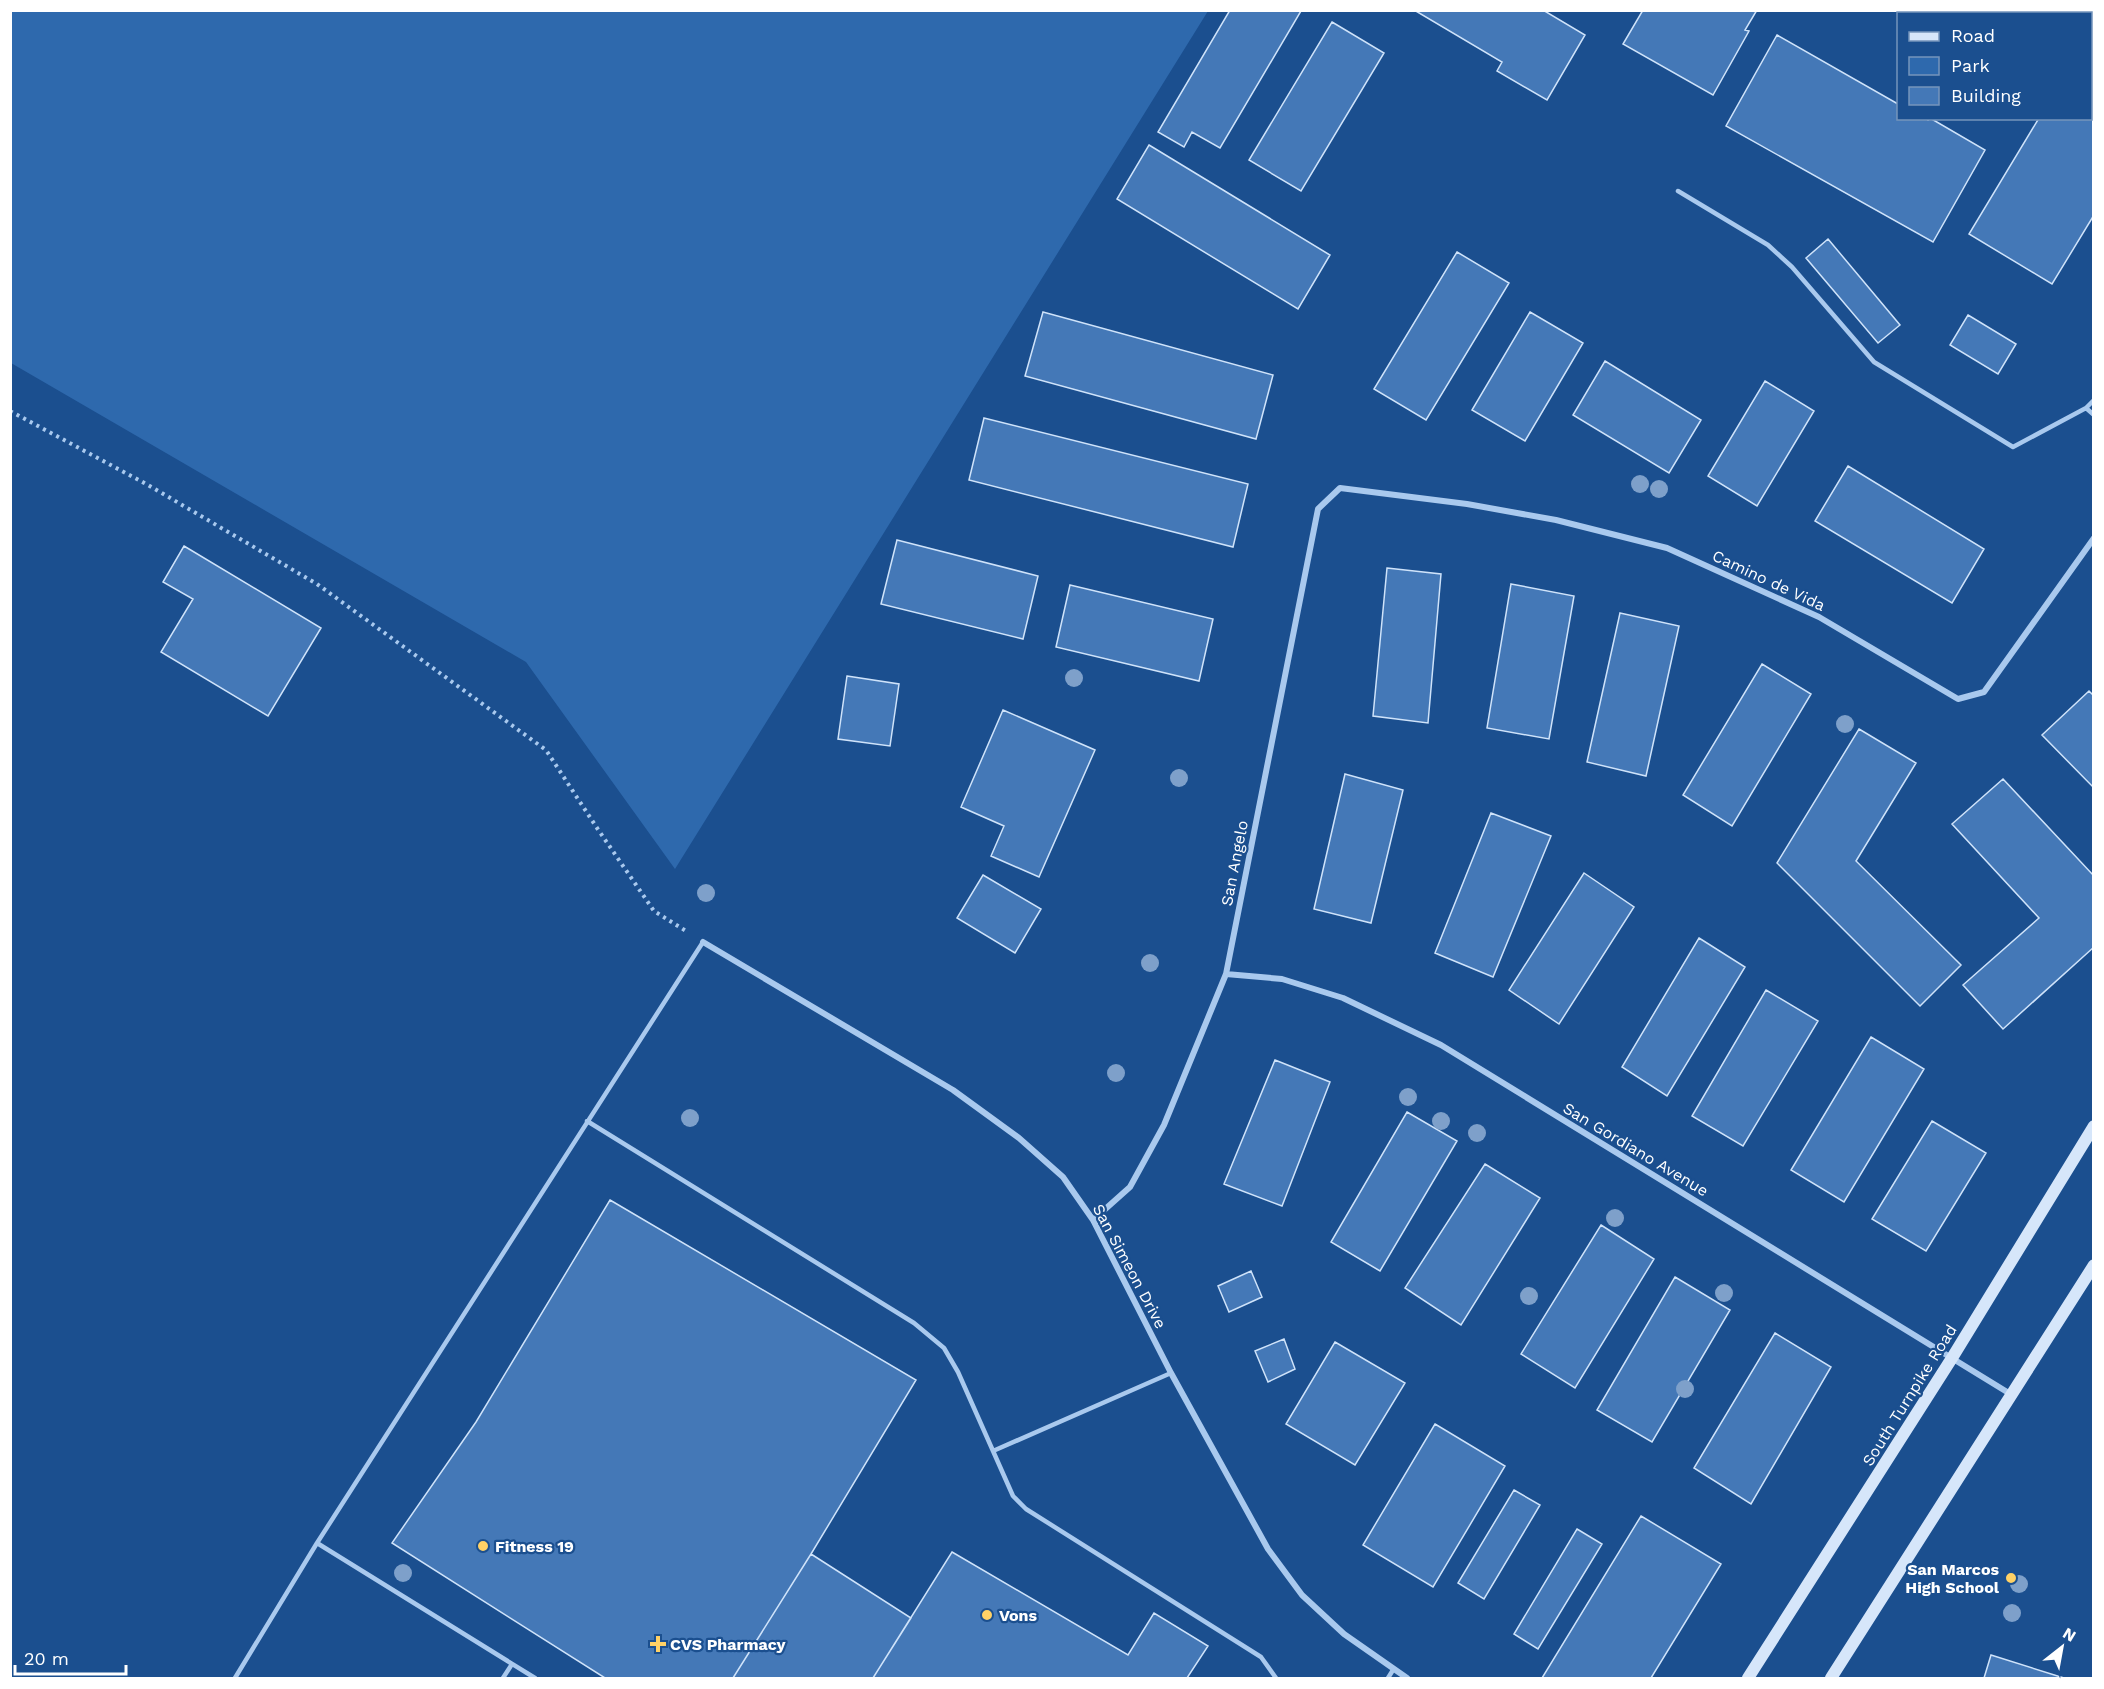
<svg xmlns="http://www.w3.org/2000/svg" width="2104" height="1689" font-family="'Work Sans',sans-serif">
	<style>
		.green { fill: #2e69ad }
		.building { fill: #4478b7; stroke: #cfe3fa; stroke-width: 1.5 }
		.lines { fill: none; stroke-linecap: round; stroke-linejoin: round }
		.path { stroke: #a9c9ee; stroke-width: 4; stroke-dasharray: 3 4.5; stroke-linecap: butt }
		.service { stroke: #a9c9ee; stroke-width: 4.5 }
		.minor { stroke: #a9c9ee; stroke-width: 6 }
		.secondary { stroke: #d6e6fa; stroke-width: 12 }
		.tree { fill: #7ea0ca }
		.poi-dot { fill: #ffd166; stroke: #1b4f8f; stroke-width: 2 }
		.labels { text-anchor: middle; stroke-width: 4.5; stroke-linejoin: round; paint-order: stroke }
		.street-label { font-size: 16px; fill: #fff; stroke: #1b4f8f }
		.poi-label { font-size: 16px; font-weight: bold; fill: #fff; stroke: #1b4f8f; text-anchor: start }
	</style>
	<rect width="100%" height="100%" fill="#1b4f8f"/>
	<path class="green" d="M11,10H1208V11L675,869L526,662L11,363Z"/>
	<path class="building" d="M1230,10L1301,11L1220,148L1192,132L1184,147L1158,132Z
		M1414,10H1543L1585,35L1547,100L1497,71L1502,62Z
		M1643,10H1757L1745,30L1749,31L1713,95L1623,44Z
		M2094,13V215L2052,284L1969,234L2039,118H2090V18Z
		M1332,22L1384,53L1301,191L1249,160Z
		M1777,35L1898,104V118H1925L1928,120L1930,118L1985,150L1933,242L1726,126Z
		M1149,145L1330,255L1298,309L1117,199Z
		M1828,239L1900,325L1878,343L1806,258Z
		M1457,252L1509,283L1426,420L1374,389Z
		M1043,312L1273,375L1256,439L1025,376Z
		M1530,312L1583,343L1525,441L1472,410Z
		M1968,315L2016,344L1998,374L1950,345Z
		M1605,361L1701,420L1669,473L1573,415Z
		M1765,381L1814,411L1757,506L1708,476Z
		M984,418L1248,484L1233,547L969,480Z
		M1848,466L1984,549L1952,603L1815,521Z
		M897,540L1038,576L1023,639L881,604Z
		M184,546L321,628L268,716L161,652L193,599L163,582Z
		M1387,568L1441,574L1428,723L1373,716Z
		M1511,584L1574,596L1549,739L1487,728Z
		M1070,585L1213,619L1199,681L1056,647Z
		M1620,613L1679,626L1646,776L1587,762Z
		M1762,664L1811,694L1732,826L1683,795Z
		M847,676L899,684L890,746L838,739Z
		M2089,691L2094,696V788L2042,735Z
		M1003,710L1095,750L1039,877L991,856L1004,826L961,807Z
		M1859,729L1916,763L1856,861L1961,965L1920,1006L1777,863Z
		M1345,774L1403,790L1371,923L1314,909Z
		M2003,779L2094,876V947L2003,1029L1963,985L2039,918L1952,824Z
		M1491,813L1551,836L1493,977L1435,953Z
		M1584,873L1634,907L1559,1024L1509,990Z
		M983,875L1041,909L1015,953L957,918Z
		M1699,938L1745,967L1667,1096L1622,1067Z
		M1766,990L1818,1021L1743,1146L1692,1116Z
		M1871,1037L1924,1069L1844,1202L1791,1170Z
		M1275,1060L1330,1082L1282,1206L1224,1184Z
		M1407,1112L1457,1141L1380,1271L1331,1242Z
		M1932,1121L1986,1153L1926,1251L1872,1219Z
		M1485,1164L1540,1198L1461,1325L1405,1288Z
		M610,1200L916,1380L811,1554L733,1678H605L392,1543L476,1422Z
		M1601,1225L1654,1259L1575,1388L1521,1354Z
		M1251,1271L1262,1297L1229,1312L1218,1286Z
		M1675,1277L1730,1310L1652,1442L1597,1410Z
		M1775,1333L1831,1367L1751,1504L1694,1468Z
		M1284,1339L1295,1369L1268,1382L1255,1351Z
		M1335,1342L1405,1383L1355,1465L1286,1424Z
		M1435,1424L1505,1466L1433,1587L1363,1545Z
		M1514,1490L1540,1505L1484,1599L1458,1583Z
		M1641,1516L1721,1564L1651,1678H1542Z
		M1577,1529L1602,1544L1538,1649L1514,1634Z
		M952,1552L1128,1655L1154,1613L1208,1646L1187,1678H873Z
		M811,1554L911,1618L873,1678H733Z
		M1991,1655L2064,1678H1984Z"/>
	<g class="lines">
		<path class="path" d="M10,411L148,485L317,584L546,750L597,828L654,911L686,931"/>
		<path class="service" d="M1678,191L1768,245L1792,267L1874,362L2013,447L2086,408L2094,415
			M2086,408L2094,400
			M587,1121L914,1323L944,1348L958,1372L1013,1496L1026,1509L1261,1657L1276,1678
			M993,1451L1171,1373
			M317,1543L535,1678
			M235,1678L317,1543L703,942
			M503,1678L512,1664
			M1388,1678L1393,1670"/>
		<path class="minor" d="M703,942L953,1090L1019,1138L1063,1177L1093,1220L1171,1373L1268,1549L1302,1595L1344,1634L1407,1678
			M1226,974L1282,979L1343,998L1441,1045L2012,1395
			M1093,1220L1130,1187L1164,1125L1226,974L1318,509L1340,488L1467,504L1556,520L1667,548L1819,617L1958,699L1984,692L2094,538"/>
		<path class="secondary" d="M1748,1678L1952,1358L2094,1126
			M1831,1678L2094,1265"/>
	</g>
	<g class="tree">
		<circle cx="1640" cy="484" r="9"/>
		<circle cx="1659" cy="489" r="9"/>
		<circle cx="1074" cy="678" r="9"/>
		<circle cx="1845" cy="724" r="9"/>
		<circle cx="1179" cy="778" r="9"/>
		<circle cx="706" cy="893" r="9"/>
		<circle cx="1150" cy="963" r="9"/>
		<circle cx="1116" cy="1073" r="9"/>
		<circle cx="1408" cy="1097" r="9"/>
		<circle cx="690" cy="1118" r="9"/>
		<circle cx="1441" cy="1121" r="9"/>
		<circle cx="1477" cy="1133" r="9"/>
		<circle cx="1615" cy="1218" r="9"/>
		<circle cx="1724" cy="1293" r="9"/>
		<circle cx="1529" cy="1296" r="9"/>
		<circle cx="1685" cy="1389" r="9"/>
		<circle cx="403" cy="1573" r="9"/>
		<circle cx="2019" cy="1584" r="9"/>
		<circle cx="2012" cy="1613" r="9"/>
	</g>
	<g class="poi-dot">
		<circle cx="483" cy="1546" r="6"/>
		<circle cx="2011" cy="1578" r="6"/>
		<circle cx="987" cy="1615" r="6"/>
		<path d="M655 1635h6v6h6v6h-6v6h-6v-6h-6v-6h6z"/>
	</g>
	<g class="labels">
		<g class="street-label">
			<text transform="translate(1769 580) rotate(25)" y="6">Camino de Vida</text>
			<text transform="translate(1234 863) rotate(-79)" y="6">San Angelo</text>
			<text transform="translate(1636 1149) rotate(31)" y="6">San Gordiano Avenue</text>
			<text transform="translate(1130 1266) rotate(62)" y="6">San Simeon Drive</text>
			<text transform="translate(1909 1395) rotate(-58)" y="6">South Turnpike Road</text>
		</g>
		<g class="poi-label">
			<text x="495" y="1552">Fitness 19</text>
			<text x="1999" y="1575" text-anchor="end">San Marcos<tspan x="1999" dy="18">High School</tspan></text>
			<text x="999" y="1621">Vons</text>
			<text x="670" y="1650">CVS Pharmacy</text>
		</g>
	</g>
	<rect width="2104" height="1689" fill="none" stroke="#ffffff" stroke-width="24"/>
	<rect x="1897" y="12" width="195" height="108" fill="#1b4f8f" stroke="#7695bc" stroke-width="1.5"/>
	<rect x="1909" y="32" width="30" height="9" fill="#d6e6fa" stroke="#7695bc" stroke-width="1.5"/>
	<text x="1951" y="42" font-size="18" fill="#ffffff">Road</text>
	<rect x="1909" y="57" width="30" height="18" fill="#2e69ad" stroke="#7695bc" stroke-width="1.5"/>
	<text x="1951" y="72" font-size="18" fill="#ffffff">Park</text>
	<rect x="1909" y="87" width="30" height="18" fill="#4478b7" stroke="#7695bc" stroke-width="1.5"/>
	<text x="1951" y="102" font-size="18" fill="#ffffff">Building</text>
	<g transform="translate(2062 1647) rotate(31)" stroke="#1b4f8f" stroke-width="4.5" paint-order="stroke">
	<path d="M0-4.5L10 22L0 15L-10 22Z" fill="#ffffff"/>
	<text y="-9" font-size="16" font-weight="bold" text-anchor="middle" fill="#ffffff">N</text>
	</g>
	<path d="M15 1665v9h111v-9" fill="none" stroke="#ffffff" stroke-width="3"/>
	<text x="24" y="1665" font-size="18" fill="#ffffff" stroke="#1b4f8f" stroke-width="4.5" paint-order="stroke">20 m</text>
</svg>
